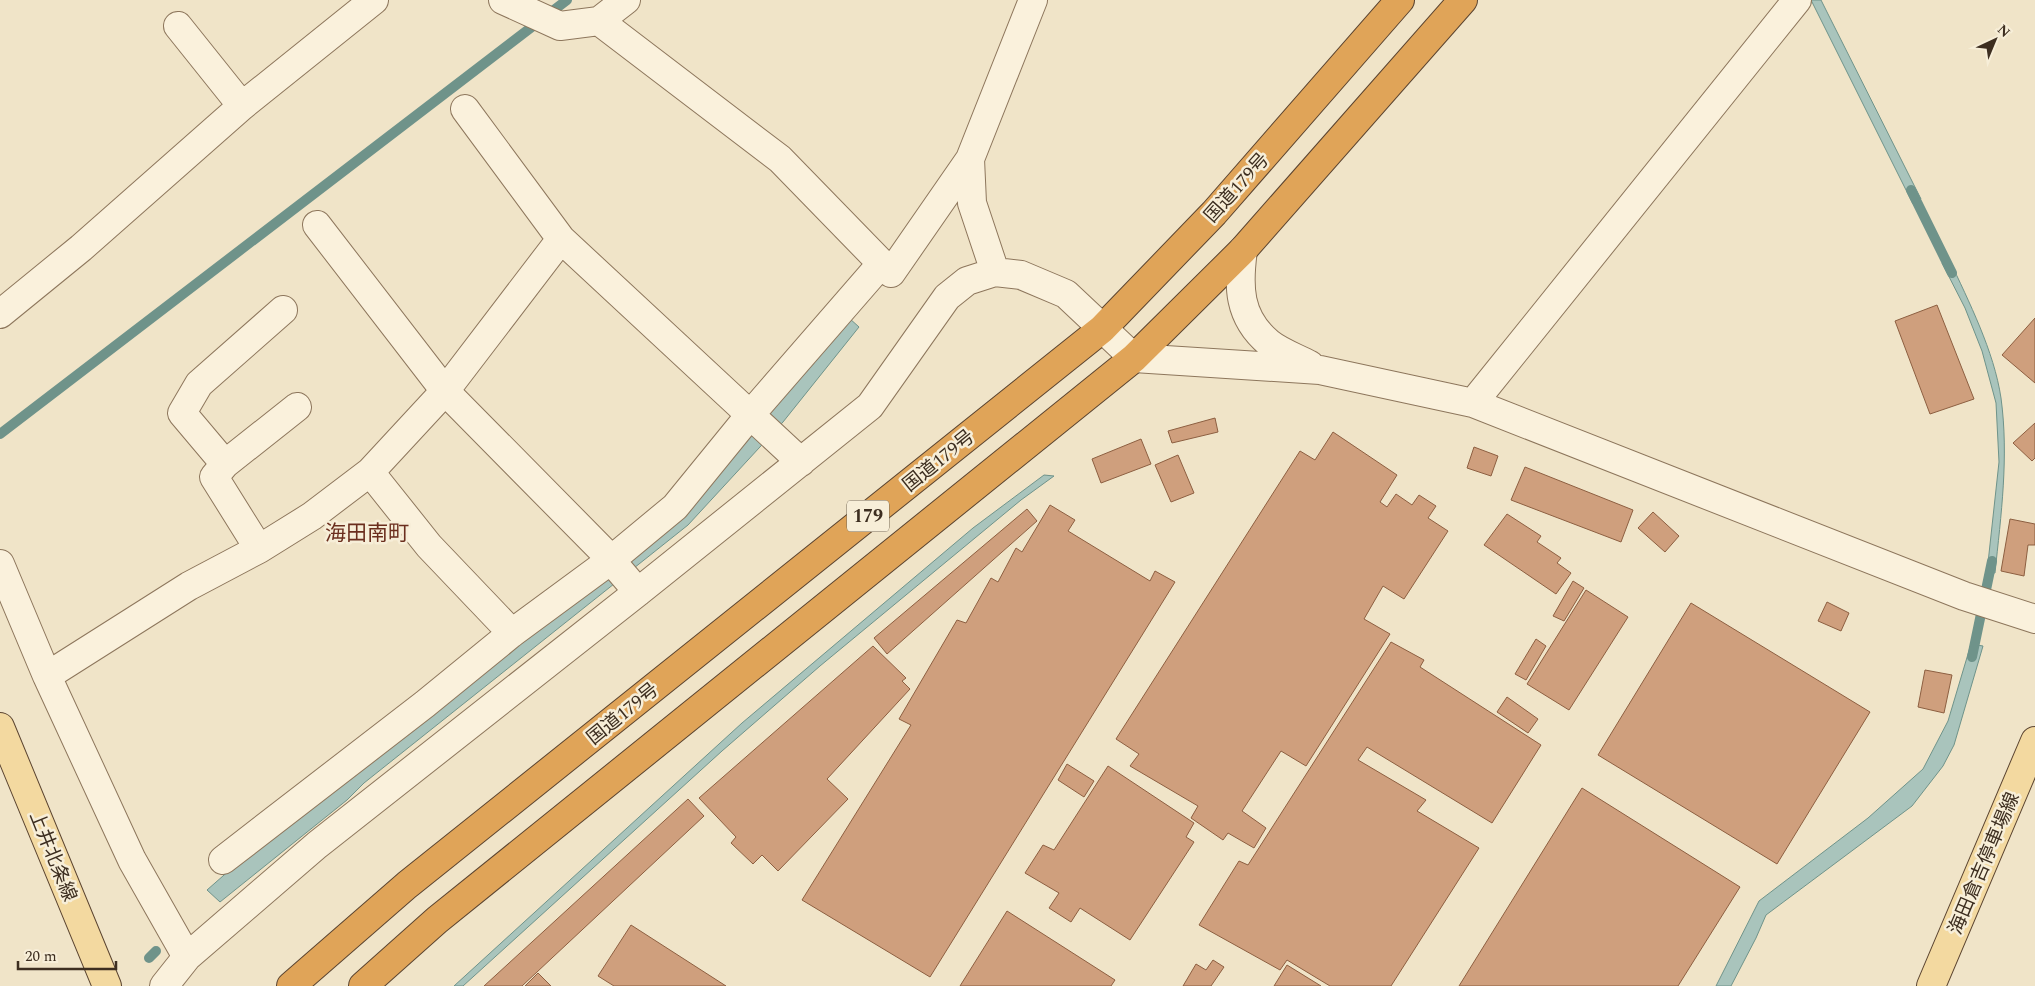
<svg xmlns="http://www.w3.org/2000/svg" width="2035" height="986" font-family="Spectral,'Noto Sans JP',serif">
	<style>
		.water { fill: #a9c4bc; stroke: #6f938a }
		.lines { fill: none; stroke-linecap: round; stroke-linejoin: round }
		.stream { stroke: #6f938a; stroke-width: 10 }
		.building { fill: #cf9f7d; stroke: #8d5f41 }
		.minor-casing { stroke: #8d765c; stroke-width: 30 }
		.major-casing { stroke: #5b4430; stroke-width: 30 }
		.highway-casing { stroke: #5b4430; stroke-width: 30 }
		.minor { stroke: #faf1dc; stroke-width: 28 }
		.major { stroke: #f3d9a0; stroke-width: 28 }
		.highway { stroke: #e0a458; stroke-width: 28 }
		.labels { text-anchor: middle; stroke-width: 5; stroke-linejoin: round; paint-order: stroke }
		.shield { fill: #f7eed8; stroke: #756857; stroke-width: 1 }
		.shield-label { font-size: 18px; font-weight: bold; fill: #3d2e20 }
		.street-label { font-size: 19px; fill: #3d2e20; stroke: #f7eed8 }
		.quarter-label { font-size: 21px; fill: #6b2e1e; stroke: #f7eed8 }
	</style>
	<rect width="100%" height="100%" fill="#f0e4c8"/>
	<path class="water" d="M1811,0H1821L1828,14L1921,199L1913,204Z
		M1949,259C1969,302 1994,351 2001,398C2009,457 2001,515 1995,573L1987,572L1999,462L1996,403L1982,351L1965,308L1942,263Z
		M849,318L859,327L783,422L688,525L364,783L347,800L220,902L207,890L248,854L607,574Z
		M1044,475L1054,476L1021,500L820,666L722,751L463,986H454L742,723L973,528Z
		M1971,644L1983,646L1954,745L1943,766L1912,806L1766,915L1756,938L1731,986H1716L1759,901L1868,818L1923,769L1948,721Z"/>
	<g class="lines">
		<path class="stream" d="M1911,190L1952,273
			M0,434L567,0
			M1972,657L1992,561
			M149,958L156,951"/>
	</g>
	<path class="building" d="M1937,305L1974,399L1930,414L1895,321Z
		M2035,318V383L2002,355Z
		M1215,418L1218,432L1172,443L1168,431Z
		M2035,423V458L2032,461L2013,443Z
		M1333,432L1397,475L1380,502L1387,507L1396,494L1412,505L1419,495L1436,506L1428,518L1448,531L1404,599L1383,586L1364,619L1390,634L1306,766L1281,751L1242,811L1266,828L1254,848L1228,833L1223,840L1191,818L1198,806L1130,766L1139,754L1116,739L1300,451L1315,460Z
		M1141,439L1151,464L1101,483L1092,459Z
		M1474,447L1498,456L1491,476L1467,468Z
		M1178,455L1194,493L1171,502L1155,465Z
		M1525,467L1633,510L1621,542L1511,500Z
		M1050,505L1075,520L1068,531L1150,581L1155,571L1175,582L930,977L802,900L911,725L899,719L957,620L966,623L991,578L998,582L1016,548L1022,552Z
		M1027,509L1037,521L887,654L874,638Z
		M1653,512L1679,536L1665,552L1638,528Z
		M1507,514L1541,536L1537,542L1561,558L1557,563L1571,573L1556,594L1484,545Z
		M2010,519L2035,524V545H2028L2024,576L2001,571Z
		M1573,581L1584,588L1564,621L1553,616Z
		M1586,590L1628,617L1569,710L1527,684Z
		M1827,602L1849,613L1841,631L1818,621Z
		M1691,603L1870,712L1777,864L1598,755Z
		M1536,639L1546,646L1526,680L1515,674Z
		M1391,642L1424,660L1420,667L1541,745L1492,823L1367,747L1358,760L1426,800L1417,811L1479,848L1391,986H1330L1287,960L1280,970L1199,925L1239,861L1248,865Z
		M873,646L906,678L902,681L910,689L827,779L848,799L778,871L762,855L753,864L731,843L736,837L699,798Z
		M1925,670L1952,675L1944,713L1918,707Z
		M1507,697L1538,719L1528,733L1497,712Z
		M1067,764L1094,781L1084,797L1058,780Z
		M1108,766L1194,823L1186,837L1194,842L1130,940L1080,908L1071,922L1049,908L1059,893L1025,873L1043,845L1054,850Z
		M1582,788L1740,887L1678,986H1459Z
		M688,799L704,816L522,986H484Z
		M1007,911L1115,980L1111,986H960Z
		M631,925L726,986H614L598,976Z
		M1213,960L1224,967L1211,986H1183L1196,964L1206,970Z
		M1287,965L1321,986H1274Z
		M538,973L551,986H525Z"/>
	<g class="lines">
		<defs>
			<path id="minor" d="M503,0L560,26L599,21L626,0
				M599,21L780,159L891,273L970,159
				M178,26L242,106
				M465,109L561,239L801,462
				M317,225L445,391L603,551L638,592
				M1243,250C1238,286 1238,317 1269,343C1280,352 1297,358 1310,365
				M995,272L972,203L970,159L1033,0
				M0,314L81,248L242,106L374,0
				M1473,403L1797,0
				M225,464L297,407
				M370,472L429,546L512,633
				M259,549L214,477L225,464L182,413L199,384L283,310
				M0,564L47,676L132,860L187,957
				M47,676L189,586L259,549L312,516L370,472L445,391L561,239
				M223,860L425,704L512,633L611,560L675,507L750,415L882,263
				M164,986L187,957L317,845L638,592L870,406L947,297L967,281L995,272L1021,275L1066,294L1134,358L1320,370L1473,403L1964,596L2035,619"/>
			<path id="major" d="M0,727L107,986
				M1931,986L2035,741"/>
			<path id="highway" d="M291,986L407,885L1102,329L1214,213L1400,0
				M363,986L437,920L1134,358L1243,250L1463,0"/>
		</defs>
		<use href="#minor" class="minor-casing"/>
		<use href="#major" class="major-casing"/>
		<use href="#highway" class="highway-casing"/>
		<use href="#minor" class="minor"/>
		<use href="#major" class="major"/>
		<use href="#highway" class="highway"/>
	</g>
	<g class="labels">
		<rect class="shield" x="847" y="500.5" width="42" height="31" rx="4"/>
		<g class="shield-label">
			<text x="868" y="522">179</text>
		</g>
		<g class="street-label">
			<text transform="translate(1236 187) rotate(-48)" y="7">国道179号</text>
			<text transform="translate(938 460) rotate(-39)" y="7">国道179号</text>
			<text transform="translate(622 713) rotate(-39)" y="7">国道179号</text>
			<text transform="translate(54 856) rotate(68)" y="7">上井北条線</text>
			<text transform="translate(1983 863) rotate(-67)" y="7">海田倉吉停車場線</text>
		</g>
		<g class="quarter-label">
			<text x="367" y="540">海田南町</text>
		</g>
	</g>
	<g transform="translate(1995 40) rotate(44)" stroke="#f7eed8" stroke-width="4" paint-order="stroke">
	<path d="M0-4L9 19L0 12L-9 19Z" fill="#3d2e20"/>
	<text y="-8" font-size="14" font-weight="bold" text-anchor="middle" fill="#3d2e20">N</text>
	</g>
	<path d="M18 961v8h98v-8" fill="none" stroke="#3d2e20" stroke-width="2.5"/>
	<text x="25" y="961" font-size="15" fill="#3d2e20" stroke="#f7eed8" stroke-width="4" paint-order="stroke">20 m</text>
</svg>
